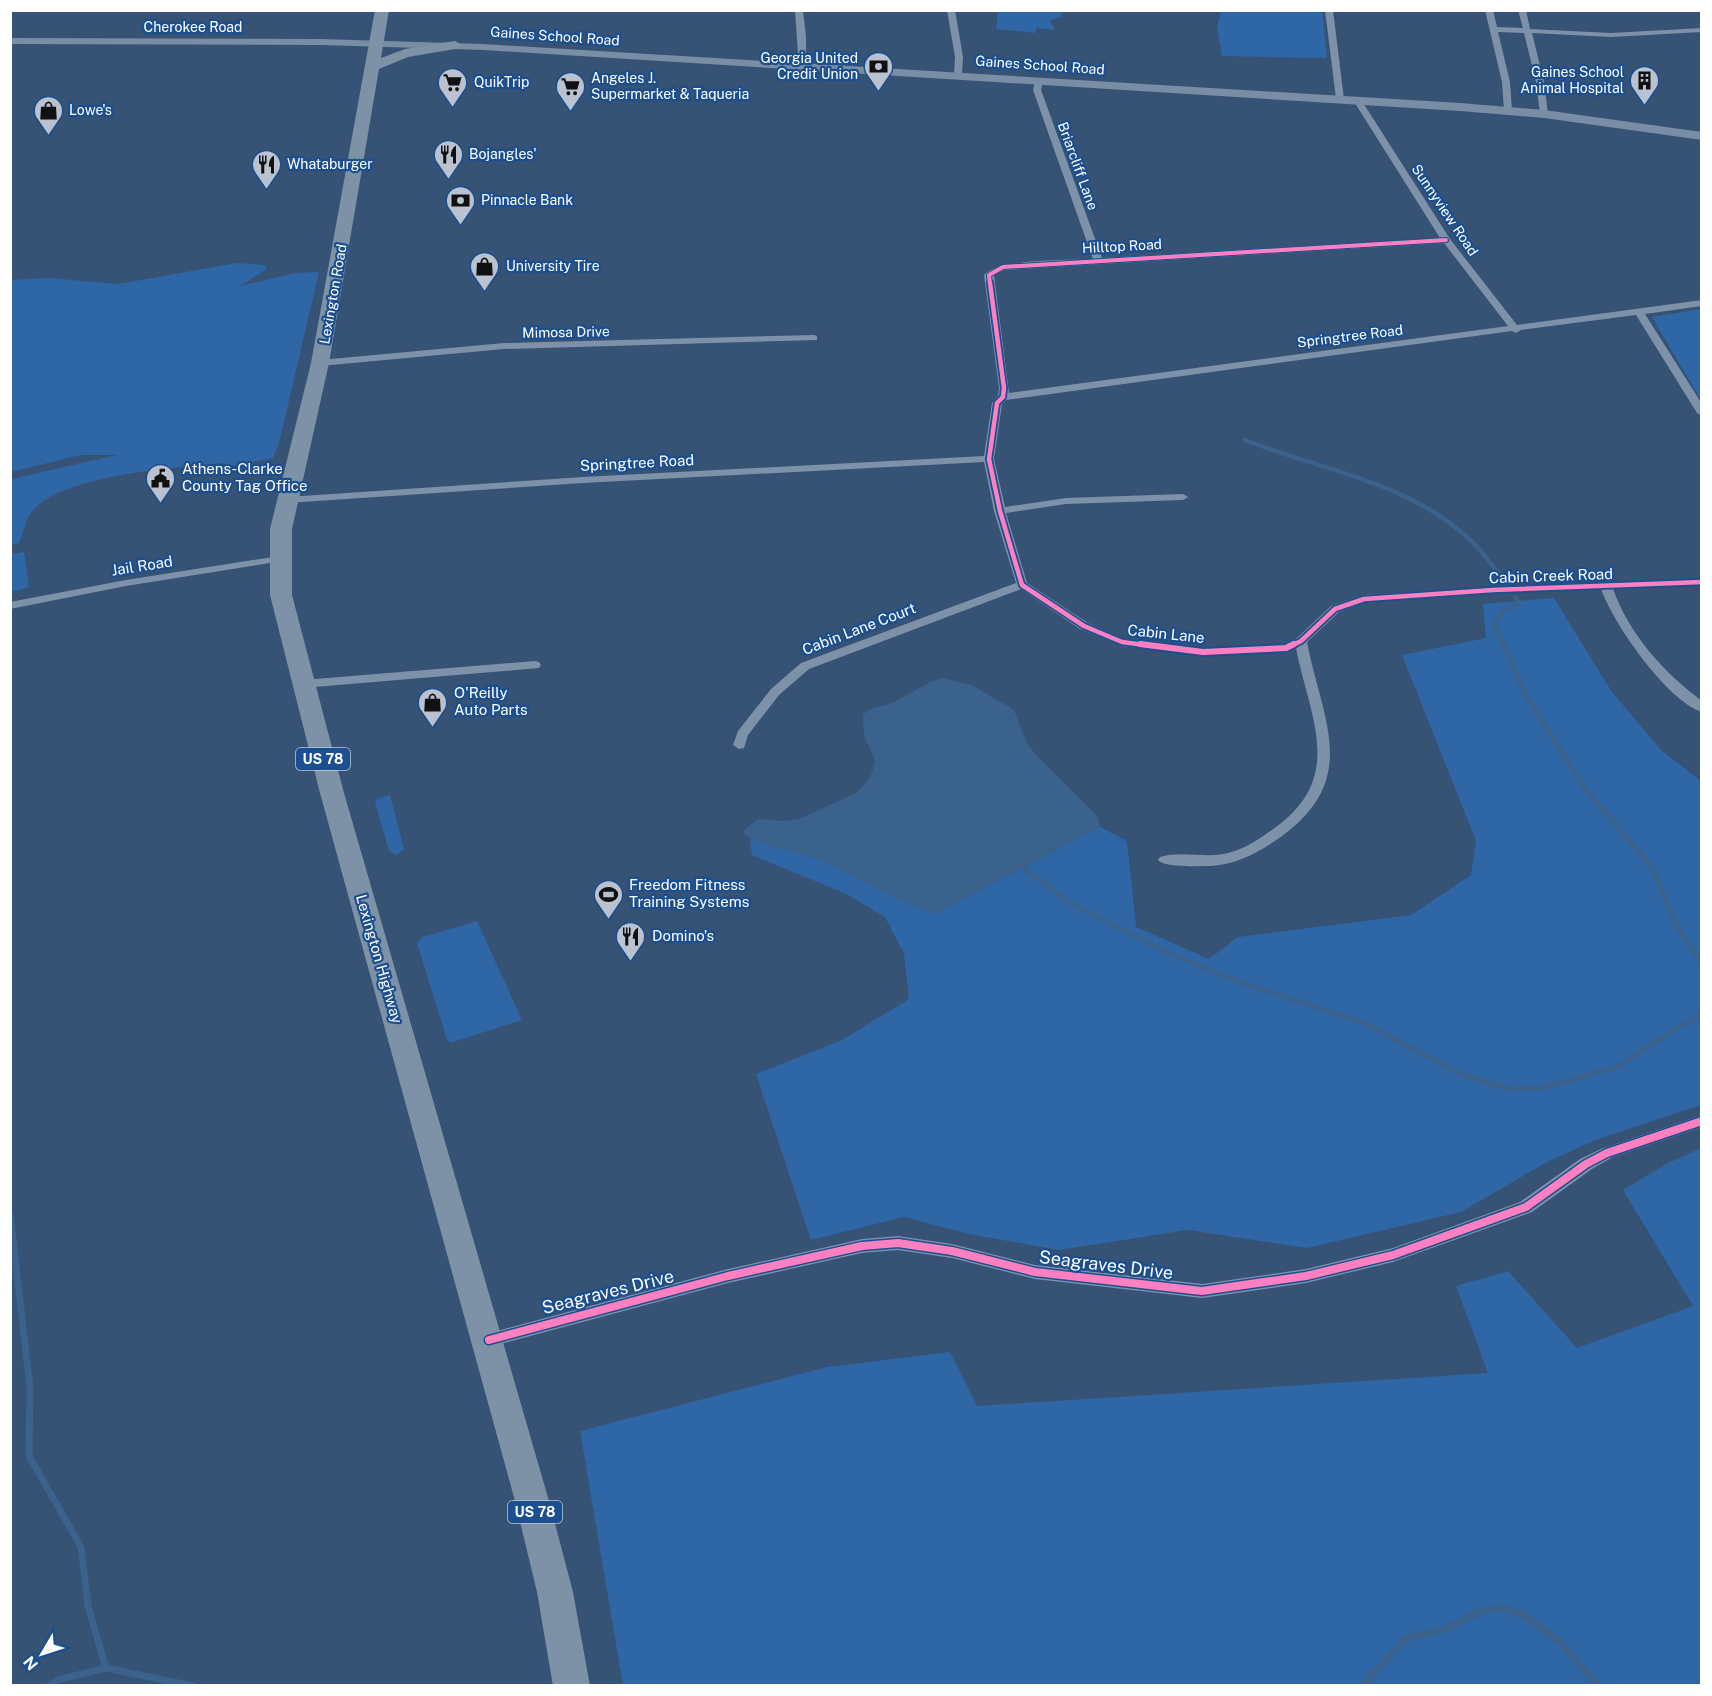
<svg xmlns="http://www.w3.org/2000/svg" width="1712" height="1696" font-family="'Public Sans',sans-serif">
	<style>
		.green { fill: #2f66a5 }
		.water { fill: #3b618d }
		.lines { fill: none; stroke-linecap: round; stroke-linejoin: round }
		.stream-far2 { stroke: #3b618d; stroke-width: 4.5 }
		.stream-far1 { stroke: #3b618d; stroke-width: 5 }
		.stream { stroke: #3b618d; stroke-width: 7 }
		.street { fill: #7d92a8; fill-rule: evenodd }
		.secondary { fill: #798da4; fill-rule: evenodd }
		.highway { fill: #7e92a7; fill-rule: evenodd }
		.cycleway-far3-casing { stroke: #1b4f8f; stroke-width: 6 }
		.cycleway-far2-casing { stroke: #1b4f8f; stroke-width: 8 }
		.cycleway-far1-casing { stroke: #1b4f8f; stroke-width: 10 }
		.cycleway-casing { stroke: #1b4f8f; stroke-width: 11 }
		.cycleway-far3 { stroke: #ff80c0; stroke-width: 4 }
		.cycleway-far2 { stroke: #ff80c0; stroke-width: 4.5 }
		.cycleway-far1 { stroke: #ff80c0; stroke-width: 6 }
		.cycleway { stroke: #ff80c0; stroke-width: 8 }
		.labels { text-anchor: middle; stroke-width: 4.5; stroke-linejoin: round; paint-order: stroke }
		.far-street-label { font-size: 14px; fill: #fff; stroke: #1b4f8f }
		.far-poi-label { font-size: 14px; fill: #fff; stroke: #1b4f8f; text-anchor: start }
		.shield { fill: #1b4f8f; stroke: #bbcadd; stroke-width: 1.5 }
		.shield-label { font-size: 14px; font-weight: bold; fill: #fff }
		.street-label { font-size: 15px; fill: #fff; stroke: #1b4f8f }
		.poi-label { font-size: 15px; fill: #fff; stroke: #1b4f8f; text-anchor: start }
		.near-street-label { font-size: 18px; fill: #fff; stroke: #1b4f8f }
	</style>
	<rect width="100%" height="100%" fill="#365274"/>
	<path class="green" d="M998,11V10L1063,11L1061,17L1050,20L1055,30L1037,28L1035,33L996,29Z
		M1221,11H1322L1327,58L1222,56L1217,27Z
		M237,263L264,265L267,269L240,286L295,273L319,272L279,443L273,458L230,466L224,463C177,468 60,474 31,513C25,521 23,534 19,543L11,545V479L117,455H81L11,472V280L50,278L118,284Z
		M1701,309H1702L1701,400L1652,317Z
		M24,552L29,587L11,592V554Z
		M1554,598L1612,692L1661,750L1701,781V1105L1598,1139L1547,1162L1461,1212L1307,1248L1188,1230L1059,1250L969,1234L904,1217L811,1240L756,1074L842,1040L909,999L904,954L885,917L846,894L752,855L750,839L819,859L935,914L1100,827L1127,841L1136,927L1209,959L1238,937L1411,915L1471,875L1476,841L1402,655L1486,638L1483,604Z
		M390,795L404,849L397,855L389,851L375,802L378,798Z
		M477,921L522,1020L450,1043L447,1040L417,943L423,937Z
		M1701,1148V1685H623L580,1431L827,1367L950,1352L977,1406L1488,1373L1456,1286L1508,1271L1577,1348L1693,1306L1623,1190L1666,1164Z"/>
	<path class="water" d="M942,678L972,685L1014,710L1026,741L1035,754L1098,817L1100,827L935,914C895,902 859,877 821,860C795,850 765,851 742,832L758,819L784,821L799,819L856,793L866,783L872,773L875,760L864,736L863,715C873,705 882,708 894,702C911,694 924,683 942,678Z"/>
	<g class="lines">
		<path class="stream-far2" d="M1245,440C1315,468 1401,481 1460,531C1478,545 1492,564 1505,583
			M1504,646L1494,624L1504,610L1520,603L1515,597"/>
		<path class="stream-far1" d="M1503,644L1527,697L1585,789L1651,866L1677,926L1702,964
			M1023,868L1072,904L1164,951L1236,981L1365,1023L1460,1074L1509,1089L1542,1088L1616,1067L1702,1013"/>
		<path class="stream" d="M10,1214L30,1388L29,1456L81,1547L88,1606L106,1668L193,1686
			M49,1686L57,1680L106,1668
			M1362,1686L1406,1638L1440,1631L1482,1611L1502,1608L1521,1613L1561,1643L1598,1686"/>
		<path class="street" d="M795,10H803C804,25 812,58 798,67L794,65L798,54Z
			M947,10H955L963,57L962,75L958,77L954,75L955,57Z
			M1325,10H1333L1344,99L1340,101L1336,99Z
			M1485,10H1493L1497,27L1523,28L1518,10H1526L1530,29L1611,33L1702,28V32L1611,37L1532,33L1544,82L1548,114L1544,116L1540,114L1536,82L1524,33L1498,32L1510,82L1512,110L1508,112L1504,110L1502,82Z
			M1036,78L1043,80L1041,90L1102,258L1440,238L1353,100L1360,98L1450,239L1517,325L1702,300V306L1645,314L1702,404V416L1697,413L1636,315L1521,330L1516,333L1512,331L1006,400L1002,404L994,459L1005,507L1066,498L1183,494L1188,497L1183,500L1066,504L1006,513L1027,583L1088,623L1124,639L1203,648L1284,644L1297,638L1331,606L1364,595L1493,587L1702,579V585L1613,589C1629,634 1664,673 1702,701V712C1667,701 1613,623 1601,589L1493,593L1365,602L1339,612L1307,642C1322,720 1361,778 1282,836C1260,852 1238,864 1211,866C1200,866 1164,868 1158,860L1160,857C1182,850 1206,859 1228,853C1246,849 1262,837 1276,827C1346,776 1309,716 1296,648L1286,652L1203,656L1122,646L1080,629L1021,589L809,669L779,695L748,735L744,748L739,749L733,745L738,731L771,689L801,663L1016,583L994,511L984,462L583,483L287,503L282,500L287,497L583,477L984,456L992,403L998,396L999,388L984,275C996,259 1070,260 1093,259L1033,90ZM1444,243L1508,326L1009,393L994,275L1004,270Z
			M814,335L817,336V340L504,349L320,366L315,363L320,360L504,343Z
			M279,556L283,557V561L126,586L10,609V602L126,580Z
			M535,661L539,662L541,665L539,668L303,688L297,684L303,680Z
			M1702,1115V1127L1613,1157L1592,1169L1532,1212L1393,1262L1306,1283L1202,1298L1035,1279L952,1258L898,1250L862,1253L728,1283L489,1347L483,1345L480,1340L483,1335L489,1333L728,1269L862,1239L898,1236L952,1244L1035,1265L1202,1284L1306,1269L1393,1248L1520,1202L1580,1159L1601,1149Z"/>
		<path class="secondary" d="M10,38L321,39L483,44L1460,103L1544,110L1702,132V140L1544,118L1460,111L483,50L321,45L10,44Z"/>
		<path class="highway" d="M375,10H389L381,58L405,49L455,41L462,45L455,49L408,57L379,69L329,363L292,529V595L344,793L549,1501L573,1592L590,1686H553L537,1592L515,1501L320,793L270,595V529L311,363Z"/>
		<defs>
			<path id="cycleway-far3" d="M990,284L989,275L1003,267L1446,240"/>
			<path id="cycleway-far2" d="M990,283L1004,388L1003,397L997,403L989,459L1000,511L1022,585L1084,626L1122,642L1152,646
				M1291,646L1301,641L1335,609L1364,599L1493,590L1702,582"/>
			<path id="cycleway-far1" d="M1140,644L1203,652L1286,648L1294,644"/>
			<path id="cycleway" d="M489,1340L728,1276L862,1246L898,1243L952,1251L1035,1272L1202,1291L1306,1276L1393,1255L1526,1207L1586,1164L1607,1153L1702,1121"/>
		</defs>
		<use href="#cycleway-far3" class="cycleway-far3-casing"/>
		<use href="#cycleway-far2" class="cycleway-far2-casing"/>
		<use href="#cycleway-far1" class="cycleway-far1-casing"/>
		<use href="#cycleway" class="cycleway-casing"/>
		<use href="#cycleway-far3" class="cycleway-far3"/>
		<use href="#cycleway-far2" class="cycleway-far2"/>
		<use href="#cycleway-far1" class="cycleway-far1"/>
		<use href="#cycleway" class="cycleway"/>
	</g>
	<defs>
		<symbol id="bank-pin" viewBox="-11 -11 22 30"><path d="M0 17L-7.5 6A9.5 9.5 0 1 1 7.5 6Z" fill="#b9c2ce" stroke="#1b4f8f"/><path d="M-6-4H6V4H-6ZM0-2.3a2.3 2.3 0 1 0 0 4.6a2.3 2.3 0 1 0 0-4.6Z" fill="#111"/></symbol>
		<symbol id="building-pin" viewBox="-11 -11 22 30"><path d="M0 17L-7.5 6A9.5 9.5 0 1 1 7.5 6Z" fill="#b9c2ce" stroke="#1b4f8f"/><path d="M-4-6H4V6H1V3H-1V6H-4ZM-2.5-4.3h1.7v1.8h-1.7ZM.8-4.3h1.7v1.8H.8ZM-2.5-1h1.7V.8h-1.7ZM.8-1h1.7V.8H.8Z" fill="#111"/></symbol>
		<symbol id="supermarket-pin" viewBox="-11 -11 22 30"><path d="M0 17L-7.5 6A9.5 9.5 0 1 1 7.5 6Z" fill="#b9c2ce" stroke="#1b4f8f"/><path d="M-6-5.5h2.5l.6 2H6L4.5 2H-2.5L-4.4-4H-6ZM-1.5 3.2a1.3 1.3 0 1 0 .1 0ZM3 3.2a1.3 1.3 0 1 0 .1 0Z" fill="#111"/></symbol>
		<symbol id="shop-pin" viewBox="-11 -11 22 30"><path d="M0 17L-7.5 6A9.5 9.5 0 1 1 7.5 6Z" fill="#b9c2ce" stroke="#1b4f8f"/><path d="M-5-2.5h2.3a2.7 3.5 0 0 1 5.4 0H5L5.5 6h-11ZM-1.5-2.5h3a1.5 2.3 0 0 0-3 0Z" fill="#111"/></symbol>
		<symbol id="restaurant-pin" viewBox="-11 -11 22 30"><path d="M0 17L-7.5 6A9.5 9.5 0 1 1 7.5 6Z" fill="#b9c2ce" stroke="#1b4f8f"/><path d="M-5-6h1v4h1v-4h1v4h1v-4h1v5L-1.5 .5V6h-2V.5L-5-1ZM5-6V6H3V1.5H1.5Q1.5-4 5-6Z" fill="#111"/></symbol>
		<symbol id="civic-pin" viewBox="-11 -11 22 30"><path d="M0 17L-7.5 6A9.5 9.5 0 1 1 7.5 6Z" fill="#b9c2ce" stroke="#1b4f8f"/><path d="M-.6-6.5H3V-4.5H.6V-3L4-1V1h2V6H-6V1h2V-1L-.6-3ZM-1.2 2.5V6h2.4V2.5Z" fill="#111"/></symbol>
		<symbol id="stadium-pin" viewBox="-11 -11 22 30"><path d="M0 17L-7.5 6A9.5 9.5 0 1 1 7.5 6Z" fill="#b9c2ce" stroke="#1b4f8f"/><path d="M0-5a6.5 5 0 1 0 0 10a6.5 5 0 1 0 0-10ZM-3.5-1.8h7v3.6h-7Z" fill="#111"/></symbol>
	</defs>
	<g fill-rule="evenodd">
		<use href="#bank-pin" x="862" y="50" width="33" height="45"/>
		<use href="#building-pin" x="1628" y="64" width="33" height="45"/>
		<use href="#supermarket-pin" x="436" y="66" width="33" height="45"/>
		<use href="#supermarket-pin" x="554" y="70" width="33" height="45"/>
		<use href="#shop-pin" x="32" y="94" width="33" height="45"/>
		<use href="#restaurant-pin" x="432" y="138" width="33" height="45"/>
		<use href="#restaurant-pin" x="250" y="148" width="33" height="45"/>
		<use href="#bank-pin" x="444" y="184" width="33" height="45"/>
		<use href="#shop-pin" x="468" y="250" width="33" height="45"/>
		<use href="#civic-pin" x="144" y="462" width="33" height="45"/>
		<use href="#shop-pin" x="416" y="686" width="33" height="45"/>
		<use href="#stadium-pin" x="592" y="878" width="33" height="45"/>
		<use href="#restaurant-pin" x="614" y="920" width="33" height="45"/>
	</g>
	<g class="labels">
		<g class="far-street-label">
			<text x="193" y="32">Cherokee Road</text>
			<text transform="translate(555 36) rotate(4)" y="5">Gaines School Road</text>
			<text transform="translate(1040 65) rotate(4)" y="5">Gaines School Road</text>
			<text transform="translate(1078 166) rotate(70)" y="5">Briarcliff Lane</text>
			<text transform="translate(1445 210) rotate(56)" y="5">Sunnyview Road</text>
			<text transform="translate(1122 246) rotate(-3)" y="5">Hilltop Road</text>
			<text transform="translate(333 294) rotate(-80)" y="5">Lexington Road</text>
			<text transform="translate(566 332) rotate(-1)" y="5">Mimosa Drive</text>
			<text transform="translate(1350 336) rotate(-7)" y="5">Springtree Road</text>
		</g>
		<g class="far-poi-label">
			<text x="858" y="63" text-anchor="end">Georgia United<tspan x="858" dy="16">Credit Union</tspan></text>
			<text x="1624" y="77" text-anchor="end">Gaines School<tspan x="1624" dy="16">Animal Hospital</tspan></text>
			<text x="591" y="83">Angeles J.<tspan x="591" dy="16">Supermarket &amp; Taqueria</tspan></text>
			<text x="474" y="87">QuikTrip</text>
			<text x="69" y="115">Lowe's</text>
			<text x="469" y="159">Bojangles'</text>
			<text x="287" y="169">Whataburger</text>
			<text x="481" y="205">Pinnacle Bank</text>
			<text x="506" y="271">University Tire</text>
		</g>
		<g class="shield">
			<rect x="296" y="748" width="54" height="22" rx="4.5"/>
			<rect x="508" y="1501" width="54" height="22" rx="4.5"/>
		</g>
		<g class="shield-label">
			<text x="323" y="764">US 78</text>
			<text x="535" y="1517">US 78</text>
		</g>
		<g class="street-label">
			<text transform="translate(637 463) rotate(-3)" y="5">Springtree Road</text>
			<text transform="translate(142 566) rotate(-9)" y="5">Jail Road</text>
			<text transform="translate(1551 576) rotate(-2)" y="5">Cabin Creek Road</text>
			<text transform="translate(859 629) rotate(-21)" y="5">Cabin Lane Court</text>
			<text transform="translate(1166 634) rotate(6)" y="5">Cabin Lane</text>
			<text transform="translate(379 959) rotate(74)" y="5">Lexington Highway</text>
		</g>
		<g class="poi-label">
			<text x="182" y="474">Athens-Clarke<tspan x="182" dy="17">County Tag Office</tspan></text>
			<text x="454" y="698">O'Reilly<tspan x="454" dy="17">Auto Parts</tspan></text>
			<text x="629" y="890">Freedom Fitness<tspan x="629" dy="17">Training Systems</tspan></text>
			<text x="652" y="941">Domino's</text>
		</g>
		<g class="near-street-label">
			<text transform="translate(1106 1265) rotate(7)" y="6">Seagraves Drive</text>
			<text transform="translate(608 1292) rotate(-14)" y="6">Seagraves Drive</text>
		</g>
	</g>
	<rect width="1712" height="1696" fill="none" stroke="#ffffff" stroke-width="24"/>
	<g transform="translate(42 1654) rotate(231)" stroke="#1b4f8f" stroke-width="4.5" paint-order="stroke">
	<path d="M0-4.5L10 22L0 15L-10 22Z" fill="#ffffff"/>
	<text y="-9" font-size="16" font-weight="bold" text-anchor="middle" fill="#ffffff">N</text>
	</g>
</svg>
